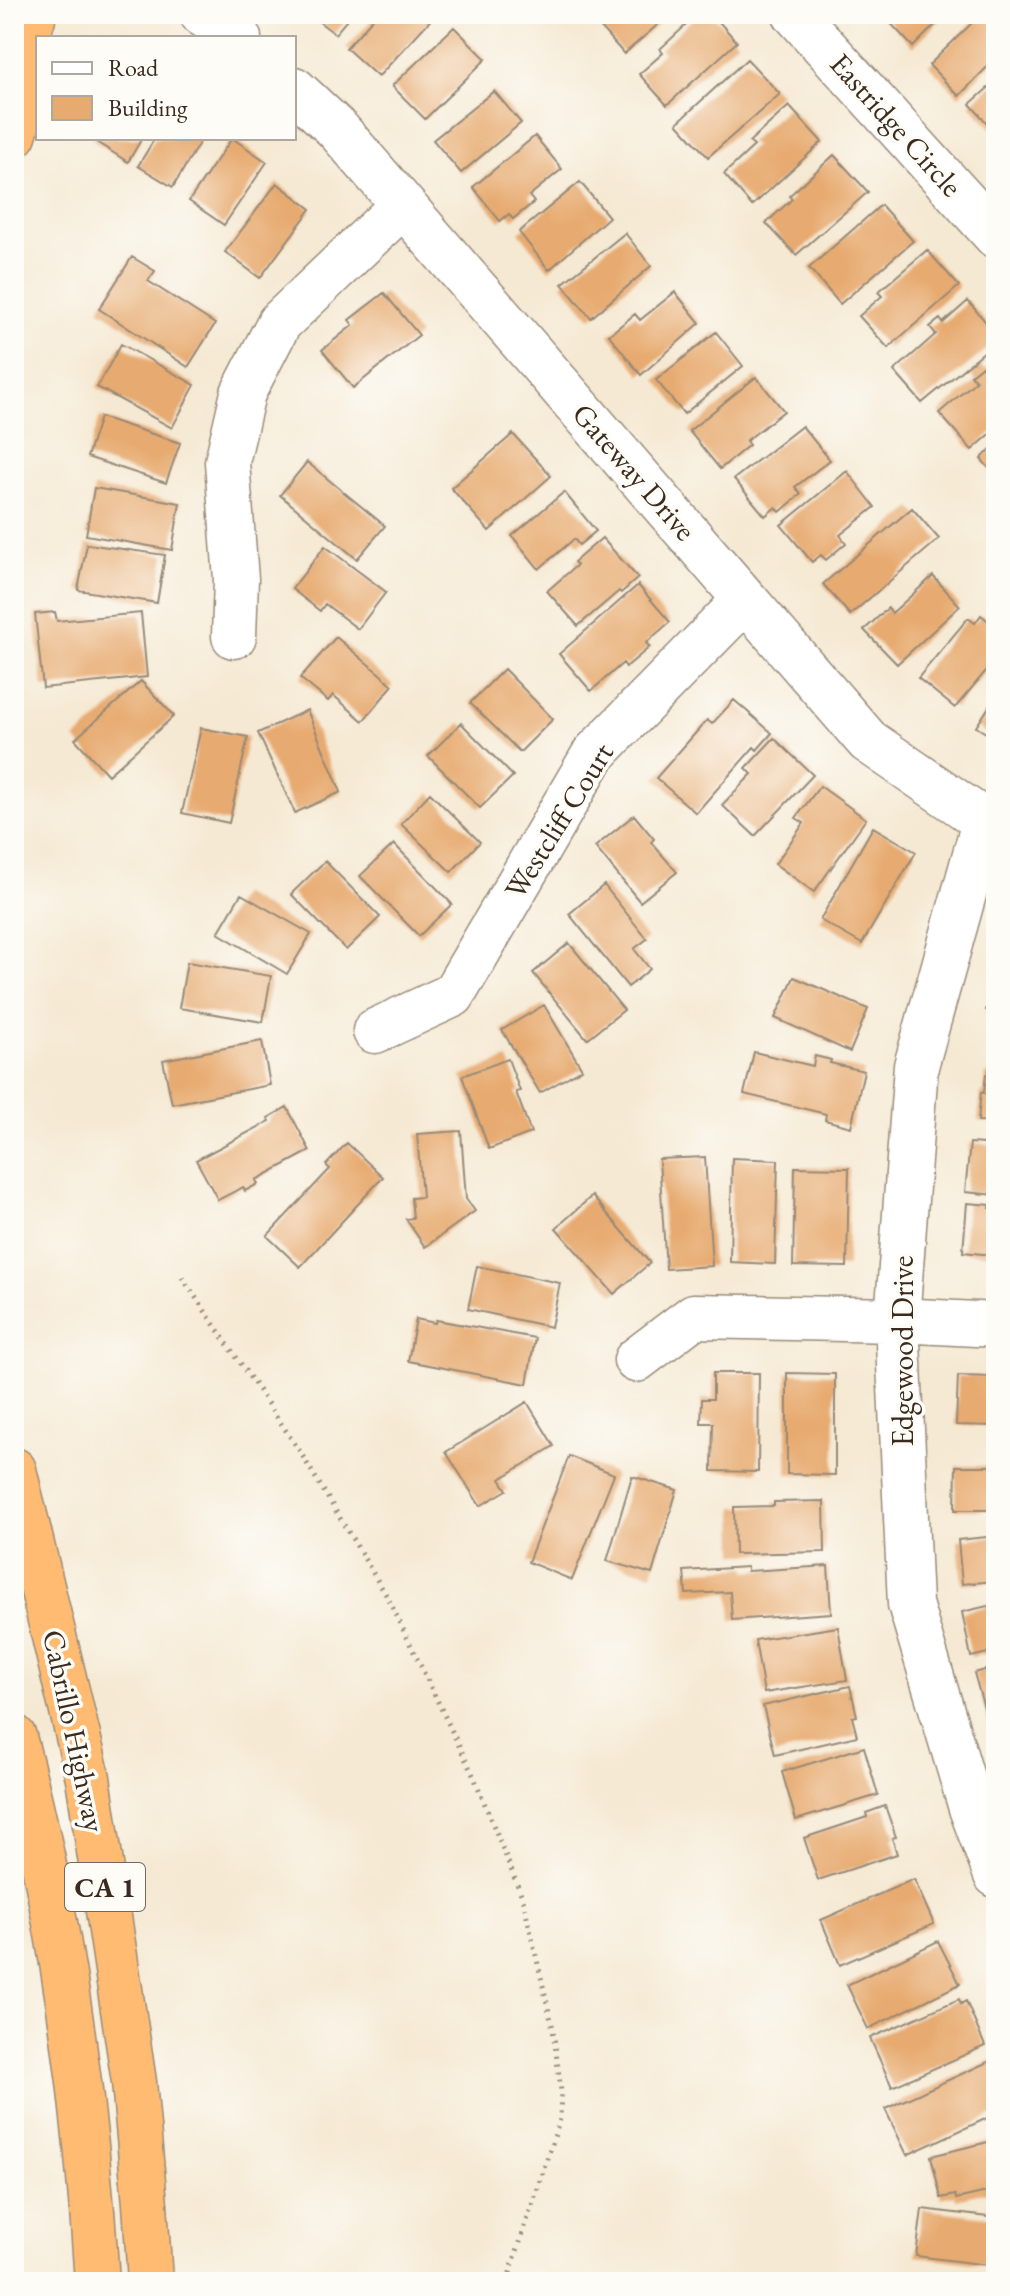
<svg xmlns="http://www.w3.org/2000/svg" width="1010" height="2296" font-family="'EB Garamond',serif">
	<style>
		.building { fill: #e7aa6f }
		.lines { fill: none; stroke-linecap: round; stroke-linejoin: round }
		.minor-casing { stroke: #988a78; stroke-width: 47 }
		.highway-casing { stroke: #988a78; stroke-width: 47 }
		.path { stroke: #988a78; stroke-width: 5; stroke-dasharray: 2 6; stroke-linecap: butt }
		.minor { stroke: #fff; stroke-width: 44 }
		.highway { stroke: #ffbb71; stroke-width: 44 }
		.labels { text-anchor: middle; stroke-width: 7; stroke-linejoin: round; paint-order: stroke }
		.shield { fill: #fdfcf7; stroke: #75695f; stroke-width: 2 }
		.shield-label { font-size: 28px; font-weight: bold; fill: #3b2a1e }
		.street-label { font-size: 30px; fill: #3b2a1e; stroke: #fdfcf7 }
	</style>
	<rect width="100%" height="100%" fill="#fdfcf7"/>
	<filter id="ink" filterUnits="userSpaceOnUse"><feTurbulence type="fractalNoise" baseFrequency=".0125" numOctaves="2"/><feDisplacementMap in="SourceGraphic" scale="16" xChannelSelector="R" yChannelSelector="G"/><feConvolveMatrix kernelMatrix="1 2 1 2 8 2 1 2 1" color-interpolation-filters="sRGB"/></filter>
	<filter id="wash" filterUnits="userSpaceOnUse"><feTurbulence type="fractalNoise" baseFrequency=".006" numOctaves="4" result="noise"/><feDisplacementMap in="SourceGraphic" scale="32" xChannelSelector="R" yChannelSelector="G"/><feGaussianBlur stdDeviation="1.8" result="paint"/><feColorMatrix in="noise" values="0 0 0 0 0 0 0 0 0 0 0 0 0 0 0 0 0 1.4 0 .05"/><feComposite in="paint" operator="in"/></filter>
	<g filter="url(#wash)">
		<rect width="100%" height="100%" fill="#f5e9d3"/>
		<g id="blocks">
			<path class="building" d="M309,14H352L335,34Z
				M377,14H436L378,77L346,48Z
				M598,14H670L624,54L593,19Z
				M698,14H712L737,42L667,105L639,74L663,53L660,49Z
				M882,14H946L913,47Z
				M981,14H986L996,25V58L959,96L929,65Z
				M454,27L486,59L425,119L392,86Z
				M747,59L780,94L708,157L677,123Z
				M996,81V133L970,104Z
				M494,91L521,123L461,173L433,140Z
				M789,106L822,142L752,206L724,174L754,146L749,142Z
				M535,136L562,169L529,196L534,202L513,219L509,214L500,221L473,187Z
				M90,138H142L128,162Z
				M155,138H202L173,187L138,166Z
				M232,138L267,162L224,225L189,201Z
				M834,155L868,192L796,255L766,223L792,199L789,196Z
				M580,182L609,217L549,270L519,232Z
				M277,183L311,209L260,278L225,252Z
				M881,205L913,241L840,304L809,268Z
				M625,233L651,266L591,318L562,284Z
				M927,250L959,286L888,348L859,316L882,296L878,292Z
				M132,257L155,271L148,281L215,324L188,367L99,309Z
				M675,292L700,323L641,375L609,335L635,314L640,320Z
				M384,293L419,335L353,388L322,350L353,325L349,320Z
				M968,301L996,334V342L922,403L894,371L936,334L930,327L940,319L943,323Z
				M716,332L743,366L684,414L656,380Z
				M121,344L195,385L172,428L97,387Z
				M996,360V429L972,450L939,413L976,381L971,375L982,366L985,370Z
				M756,377L784,411L746,441L749,445L720,469L689,431Z
				M100,417L180,443L166,483L87,457Z
				M802,426L830,460L795,487L801,494L780,512L776,507L765,516L734,479Z
				M513,434L551,476L489,531L451,488Z
				M996,444V476L981,459Z
				M307,462L385,526L357,559L280,495Z
				M847,471L875,507L840,535L846,543L826,560L821,555L812,562L781,525Z
				M94,488L180,503L172,550L86,535Z
				M564,492L596,531L579,545L574,539L539,569L512,536Z
				M912,508L939,539L850,615L823,584Z
				M602,538L638,578L621,593L619,591L578,626L547,591L577,565L574,562Z
				M87,544L165,555L157,603L78,590Z
				M325,546L386,592L358,629L325,604L320,611L292,589Z
				M933,576L960,606L897,664L864,630L888,608L892,613Z
				M638,585L670,622L646,643L650,647L626,667L623,663L591,691L559,654Z
				M55,612L57,621L141,613L147,677L43,688L35,614Z
				M981,615L996,627V659L955,708L918,678L968,618L975,623Z
				M336,637L393,685L363,721L333,695L328,701L300,678Z
				M504,669L553,719L520,752L470,703Z
				M141,681L174,716L108,775L75,739Z
				M996,696V739L976,727Z
				M734,700L772,733L757,750L754,747L696,813L656,778L707,720L712,724Z
				M307,710L341,792L295,813L258,733Z
				M461,723L513,776L480,808L428,756Z
				M201,728L248,737L229,823L182,813Z
				M774,738L813,775L755,836L722,805L752,774L746,768Z
				M820,786L866,819L814,892L775,864L804,823L796,818Z
				M430,793L480,842L451,872L401,824Z
				M634,815L654,839L651,842L677,872L640,902L595,847Z
				M873,827L916,852L862,944L820,920Z
				M394,844L452,904L419,936L360,876Z
				M325,861L380,917L346,950L291,894Z
				M604,885L647,939L634,949L650,969L628,987L569,914Z
				M241,894L311,934L287,974L218,933Z
				M569,943L624,1010L587,1039L533,973Z
				M187,962L271,976L263,1022L179,1008Z
				M794,977L868,1009L850,1052L775,1018Z
				M996,983V1014L986,1010Z
				M544,1005L582,1069L540,1093L502,1030Z
				M262,1041L270,1085L172,1104L163,1060Z
				M754,1052L813,1066L815,1056L831,1060L830,1063L864,1071L851,1127L825,1120L826,1114L744,1094Z
				M508,1059L520,1091L516,1092L531,1133L489,1149L462,1076Z
				M986,1074L996,1075V1122L978,1121L981,1092L984,1093Z
				M287,1107L310,1151L256,1180L258,1184L245,1191L243,1187L218,1200L196,1160L270,1121L268,1118Z
				M461,1131L466,1199L475,1211L425,1247L406,1219L413,1218L411,1198L422,1197L417,1134Z
				M347,1143L383,1177L300,1267L267,1236L330,1169L326,1165Z
				M970,1143L996,1145V1195L965,1192Z
				M705,1157L712,1266L666,1269L659,1159Z
				M732,1158L778,1160L775,1264L730,1262Z
				M795,1167L849,1168L847,1267L793,1266Z
				M592,1196L650,1263L614,1294L556,1228Z
				M967,1203L991,1205L990,1208L996,1209V1262H991L992,1255L963,1252Z
				M477,1266L560,1283L551,1327L468,1309Z
				M416,1319L435,1323L436,1320L535,1338L527,1384L408,1361Z
				M713,1373H759L758,1472L712,1471L713,1423H701L702,1399H713Z
				M787,1373L835,1374V1475L787,1474Z
				M958,1376L996,1377V1426L956,1425Z
				M527,1402L554,1446L500,1479L507,1490L480,1506L446,1452Z
				M569,1456L614,1474L572,1580L528,1562Z
				M956,1466H996V1510H955Z
				M632,1476L677,1490L652,1574L607,1561Z
				M824,1501L825,1552L735,1554L734,1507L774,1506V1502Z
				M996,1536V1581L962,1584L958,1540Z
				M828,1566L831,1613L732,1620L730,1592L686,1594L684,1571L747,1567V1571Z
				M996,1604V1651L971,1657L962,1612Z
				M838,1627L847,1680L764,1693L755,1640Z
				M996,1667V1727L990,1729L974,1673Z
				M850,1686L857,1716L852,1717L857,1736L775,1755L763,1706Z
				M864,1747L878,1795L796,1820L782,1772Z
				M885,1806L896,1837L892,1838L897,1854L818,1880L804,1838L867,1817L866,1813Z
				M914,1879L934,1924L840,1965L821,1920Z
				M938,1941L960,1984L868,2029L847,1985Z
				M959,1999L961,2004L966,2001L985,2046L892,2087L870,2038Z
				M992,2060L996,2068V2114L907,2155L885,2109Z
				M996,2140V2190L956,2199L955,2195L941,2198L931,2156Z
				M922,2209L996,2218V2266L916,2256Z
				M927,2274L957,2281V2282H925Z"/>
		</g>
	</g>
	<g filter="url(#ink)">
		<use href="#blocks" fill-opacity="0" stroke="#988a78" stroke-width="2"/>
		<g class="lines">
			<defs>
				<path id="minor" d="M202,14L239,38
					M795,14L996,236
					M294,89L338,130L868,741L996,829
					M234,636L236,579L227,462L243,393L279,323L403,205
					M984,822L916,1066L897,1320L910,1604L971,1808L996,1875
					M375,1031L453,995L594,754L745,600
					M636,1360L694,1316L897,1320L996,1325"/>
				<path id="highway" d="M14,84L34,14
					M14,135L38,59
					M14,1470L88,1778L134,2082L145,2204L150,2282
					M14,1737C61,1915 86,2098 97,2282"/>
			</defs>
			<use href="#minor" class="minor-casing"/>
			<use href="#highway" class="highway-casing"/>
			<path class="path" d="M182,1277L299,1450L388,1598L474,1777L523,1899L553,2029L561,2091L560,2119L507,2282"/>
			<use href="#minor" class="minor"/>
			<use href="#highway" class="highway"/>
		</g>
	</g>
	<g class="labels">
		<rect class="shield" x="65" y="1863" width="80" height="48" rx="6"/>
		<g class="shield-label">
			<text x="105" y="1897">CA 1</text>
		</g>
		<g class="street-label">
			<text transform="translate(896 125) rotate(48)" y="10">Eastridge Circle</text>
			<text transform="translate(634 472) rotate(49)" y="10">Gateway Drive</text>
			<text transform="translate(559 821) rotate(-58)" y="10">Westcliff Court</text>
			<text transform="translate(903 1351) rotate(-90)" y="10">Edgewood Drive</text>
			<text transform="translate(74 1731) rotate(78)" y="10">Cabrillo Highway</text>
		</g>
	</g>
	<rect width="1010" height="2296" fill="none" stroke="#fdfcf7" stroke-width="48"/>
	<rect x="36" y="36" width="260" height="104" fill="#fdfcf7" stroke="#afa8a0" stroke-width="2"/>
	<rect x="52" y="62" width="40" height="12" fill="#ffffff" stroke="#afa8a0" stroke-width="2"/>
	<text x="108" y="76" font-size="24" fill="#3b2a1e">Road</text>
	<rect x="52" y="96" width="40" height="24" fill="#e7aa6f" stroke="#afa8a0" stroke-width="2"/>
	<text x="108" y="116" font-size="24" fill="#3b2a1e">Building</text>
</svg>
